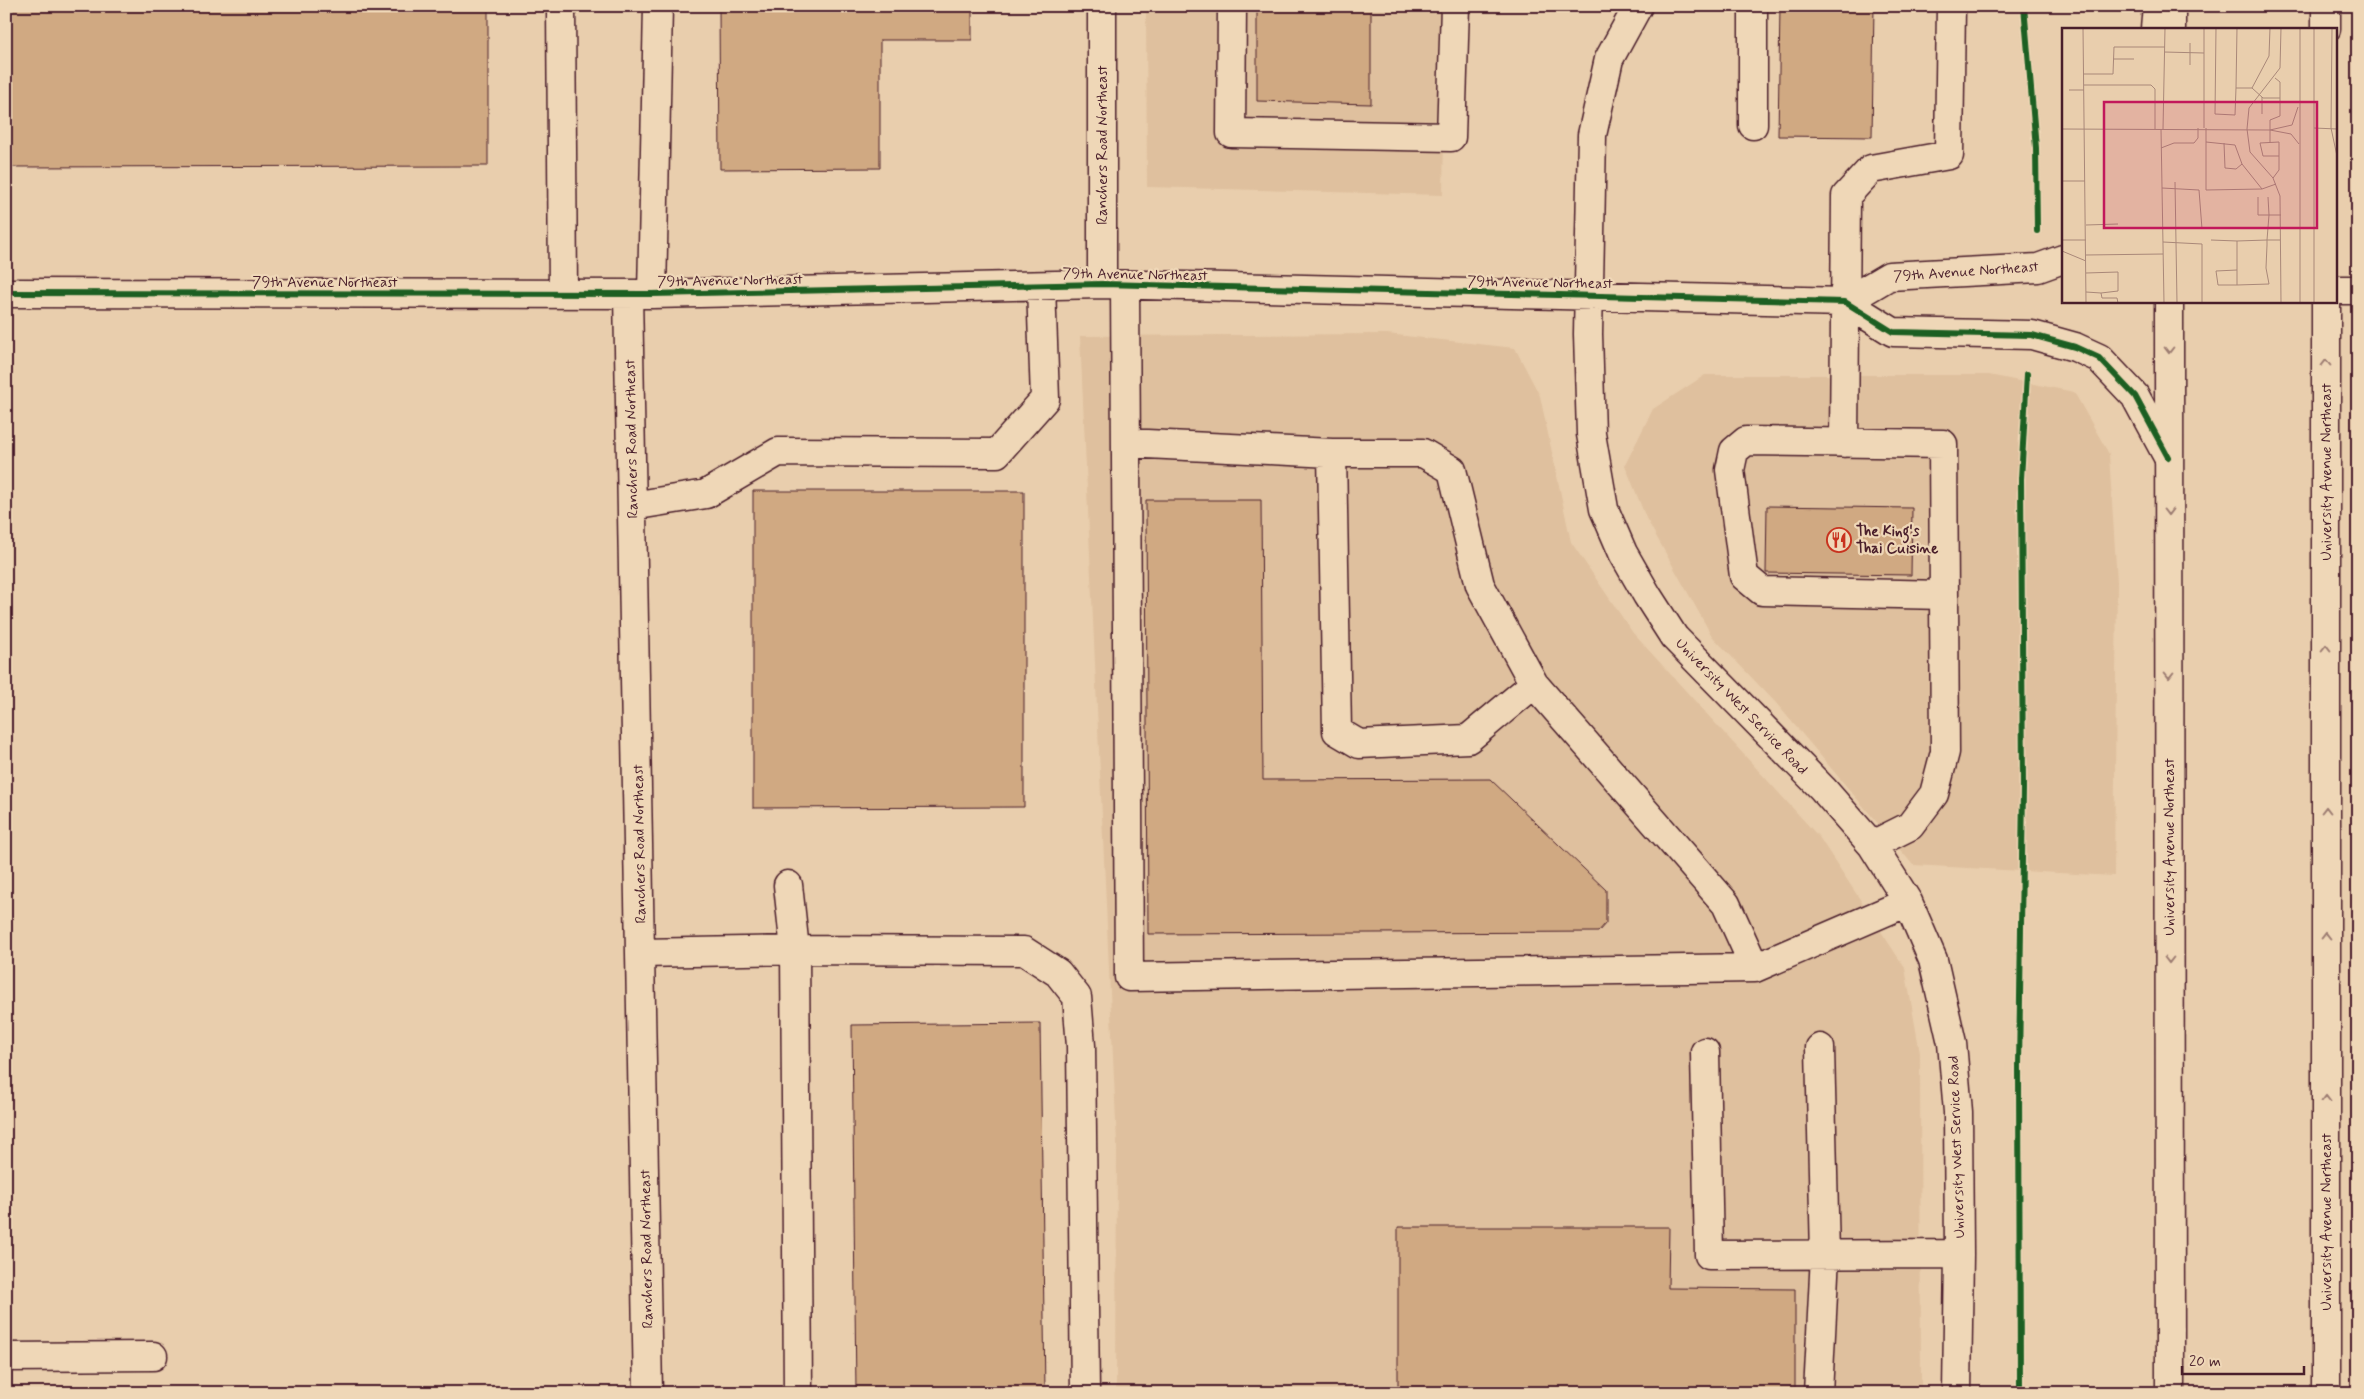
<svg xmlns="http://www.w3.org/2000/svg" width="2364" height="1399" font-family="Mynerve,sans-serif">
	<style>
		.built { fill: #dfc09e }
		.building { fill: #d0a982; stroke: #4a1f2b }
		.lines { fill: none; stroke-linecap: round; stroke-linejoin: round }
		.minor-casing { stroke: #4a1f2b; stroke-width: 31 }
		.major-casing { stroke: #4a1f2b; stroke-width: 31 }
		.minor { stroke: #efd7b7; stroke-width: 28 }
		.major { stroke: #efd7b7; stroke-width: 28 }
		.cycleway-casing { stroke: #efd7b7; stroke-width: 9 }
		.cycleway { stroke: #1b5e20; stroke-width: 6 }
		.oneway { stroke: #9c7b71 }
		.labels { text-anchor: middle; stroke-width: 4.5; stroke-linejoin: round; paint-order: stroke }
		.street-label { font-size: 15px; fill: #4a1f2b; stroke: #efd7b7 }
		.poi-label { font-size: 15px; font-weight: bold; fill: #4a1f2b; stroke: #efd7b7; text-anchor: start }
		.inset-road { fill: none; stroke: #a98879; stroke-width: 1 }
		.view { fill: #c2185b; fill-opacity: 0.15; stroke: #c2185b; stroke-width: 2.5 }
		.inset-edge { fill: none; stroke: #4a1f2b; stroke-width: 2.5 }
	</style>
	<rect width="100%" height="100%" fill="#e9cead"/>
	<filter id="ink" filterUnits="userSpaceOnUse"><feTurbulence type="fractalNoise" baseFrequency=".02" numOctaves="2"/><feDisplacementMap in="SourceGraphic" scale="10" xChannelSelector="R" yChannelSelector="G"/><feConvolveMatrix kernelMatrix="1 2 1 2 8 2 1 2 1" color-interpolation-filters="sRGB"/></filter>
	<g filter="url(#ink)">
		<path class="built" d="M1146,6H1446L1443,195L1147,187Z
			M1387,334L1515,348L1540,396L1571,542L1633,633L1819,837L1905,968L1920,1053L1921,1393H1116L1117,1144L1080,336Z
			M1705,375H1989L2074,392L2109,454L2117,582L2114,876L1913,865L1776,703L1712,636L1646,518L1625,465L1653,409Z"/>
		<path class="building" d="M6,6H488V166L6,167Z
			M719,6H972V40H880V168L720,169Z
			M1257,6H1371V104L1257,101Z
			M1780,6H1874L1872,137L1778,136Z
			M753,491H1024V807L753,808Z
			M1146,500H1261L1263,780L1490,779L1606,890V923L1598,932L1148,934Z
			M1767,506L1912,508L1911,575L1766,573Z
			M1040,1023L1045,1393H856L852,1025Z
			M1398,1227H1669L1668,1288L1795,1289V1393H1398Z"/>
		<g class="lines">
			<defs>
				<path id="minor" d="M561,6L563,294
					M1232,6L1231,133L1451,137L1455,6
					M1638,6L1609,59L1592,135L1588,334L1591,434L1604,509L1623,553L1647,595L1674,637L1823,789L1872,845L1908,902L1933,960L1952,1043L1958,1112L1959,1254L1957,1393
					M1753,6V125
					M2155,29L2157,6
					M1102,284V6
					M1125,285L1129,977L1755,968L1908,902
					M2335,290H2358
					M6,293L652,294L1102,284L1845,302L1893,332L2032,335L2075,347L2099,358L2135,396L2168,457
					M628,294L648,1393
					M652,294L658,6
					M1845,302L1889,276L2038,268L2063,259
					M1126,443L1332,453H1423L1452,470L1480,585L1534,684L1726,904L1755,968
					M1844,443L1846,196L1871,169L1949,155L1951,6
					M1332,453L1337,731L1359,744L1468,739L1534,684
					M632,506L706,494L778,452L997,453L1045,399L1041,286
					M1872,845L1910,826L1934,794L1945,752L1943,444L1746,441L1734,451L1730,470L1744,576L1762,591L1944,595
					M788,885L795,950L798,1393
					M641,953L795,950L1024,951L1058,973L1077,997L1081,1046L1085,1393
					M1705,1052L1709,1255L1959,1254
					M6,1357L153,1356
					M1818,1393L1825,1255L1820,1048"/>
				<path id="major" d="M2326,6V29
					M2171,29V6
					M2169,301L2170,1393
					M2326,1393V301"/>
			</defs>
			<use href="#minor" class="minor-casing"/>
			<use href="#major" class="major-casing"/>
			<use href="#minor" class="minor"/>
			<use href="#major" class="major"/>
			<defs>
				<path id="cycleway" d="M2024,6L2036,148L2037,231
					M6,293L652,294L1102,284L1845,302L1893,332L2032,335L2075,347L2099,358L2135,396L2168,457
					M2020,1393L2019,1067L2023,788L2021,479L2027,374"/>
			</defs>
			<use href="#cycleway" class="cycleway-casing"/>
			<use href="#cycleway" class="cycleway"/>
		</g>
		<defs><path id="oneway-chevron" d="M-2-3.5L2.5 0L-2 3.5" fill="none" stroke-width="1.6" stroke-linecap="round" stroke-linejoin="round" transform="scale(1.25)"/></defs>
		<g class="oneway">
			<use href="#oneway-chevron" transform="translate(2169 350) rotate(90)"/>
			<use href="#oneway-chevron" transform="translate(2326 363) rotate(-90)"/>
			<use href="#oneway-chevron" transform="translate(2168 512) rotate(90)"/>
			<use href="#oneway-chevron" transform="translate(2326 648) rotate(-90)"/>
			<use href="#oneway-chevron" transform="translate(2169 675) rotate(90)"/>
			<use href="#oneway-chevron" transform="translate(2326 810) rotate(-90)"/>
			<use href="#oneway-chevron" transform="translate(2326 936) rotate(-90)"/>
			<use href="#oneway-chevron" transform="translate(2169 960) rotate(90)"/>
			<use href="#oneway-chevron" transform="translate(2326 1099) rotate(-90)"/>
		</g>
	</g>
	<defs>
		<symbol id="restaurant-ring" viewBox="-11 -11 22 22"><circle r="9.5" fill="#efd7b7" stroke="#c8321e" stroke-width="1.5"/><path d="M-5-6h1v4h1v-4h1v4h1v-4h1v5L-1.5 .5V6h-2V.5L-5-1ZM5-6V6H3V1.5H1.5Q1.5-4 5-6Z" fill="#c8321e"/></symbol>
	</defs>
	<g fill-rule="evenodd">
		<use href="#restaurant-ring" x="1825" y="526" width="28" height="28"/>
	</g>
	<g class="labels">
		<g class="street-label">
			<text transform="translate(1102 145) rotate(-90)" y="5">Ranchers Road Northeast</text>
			<text transform="translate(1966 271) rotate(-4)" y="5">79th Avenue Northeast</text>
			<text transform="translate(1135 274) rotate(1)" y="5">79th Avenue Northeast</text>
			<text transform="translate(730 280) rotate(-1)" y="5">79th Avenue Northeast</text>
			<text x="325" y="287">79th Avenue Northeast</text>
			<text transform="translate(1540 282) rotate(1)" y="5">79th Avenue Northeast</text>
			<text transform="translate(631 439) rotate(-91)" y="5">Ranchers Road Northeast</text>
			<text transform="translate(2326 472) rotate(-90)" y="5">University Avenue Northeast</text>
			<text transform="translate(1742 706) rotate(46)" y="5">University West Service Road</text>
			<text transform="translate(639 844) rotate(-91)" y="5">Ranchers Road Northeast</text>
			<text transform="translate(2169 847) rotate(-90)" y="5">University Avenue Northeast</text>
			<text transform="translate(1956 1147) rotate(-92)" y="5">University West Service Road</text>
			<text transform="translate(2326 1222) rotate(-90)" y="5">University Avenue Northeast</text>
			<text transform="translate(646 1249) rotate(-91)" y="5">Ranchers Road Northeast</text>
		</g>
		<g class="poi-label">
			<text x="1856" y="536">The King's<tspan x="1856" dy="17">Thai Cuisine</tspan></text>
		</g>
	</g>
	<g transform="translate(2062 28)">
		<rect width="275" height="275" fill="#e9cead"/>
		<path class="inset-road" d="M21,0L24,275M154,0L153,86L173,87L174,60M175,0L174,60H190M208,0L207,28L190,60L201,70H218M238,0V275M252,0V275M270,0L269,100L275,128M128,15V37M102,24L142,25M51,31H72M21,46H51L52,19H103M22,57H89L93,61V101M7,62H22M200,69V86M142,100V0M144,100V162L200,161L214,156M252,100L275,101M0,101L208,102L230,97L236,79M99,101L102,275M101,101L103,0M208,102L229,106L237,116M144,114L173,117L180,136L200,161M208,114V92L218,88V54L213,50M162,115L163,140L174,141L180,136M99,120L112,115H132L136,110V100M211,150L217,142V114L198,115L201,128H217M0,153H23M113,154L115,275M100,160L137,162L140,201M196,169V187H219M206,169L207,187L205,212V217L204,240L207,256L175,257V213L205,212H218M24,197L56,196M0,212H24M149,212L175,213M101,214L140,216V275M0,223L24,233M24,227L101,226M175,242L154,243L156,257H175M24,245L56,244V263L39,265M24,264L39,265L40,270H55L56,275M219,275L218,168L211,150L188,124L185,101L187,80L218,40L219,0"/>
		<path class="view" d="M42,74H255V200H42Z"/>
		<rect width="275" height="275" class="inset-edge"/>
	</g>
	<rect width="2364" height="1399" fill="none" stroke="#efd7b7" stroke-width="25"/>
	<rect x="12" y="12" width="2339" height="1374" fill="none" stroke="#4a1f2b" stroke-width="2" filter="url(#ink)"/>
	<path d="M2182 1366v8h122v-8" fill="none" stroke="#4a1f2b" stroke-width="2.5"/>
	<text x="2189" y="1366" font-size="15" fill="#4a1f2b" stroke="#efd7b7" stroke-width="4" paint-order="stroke">20 m</text>
</svg>
